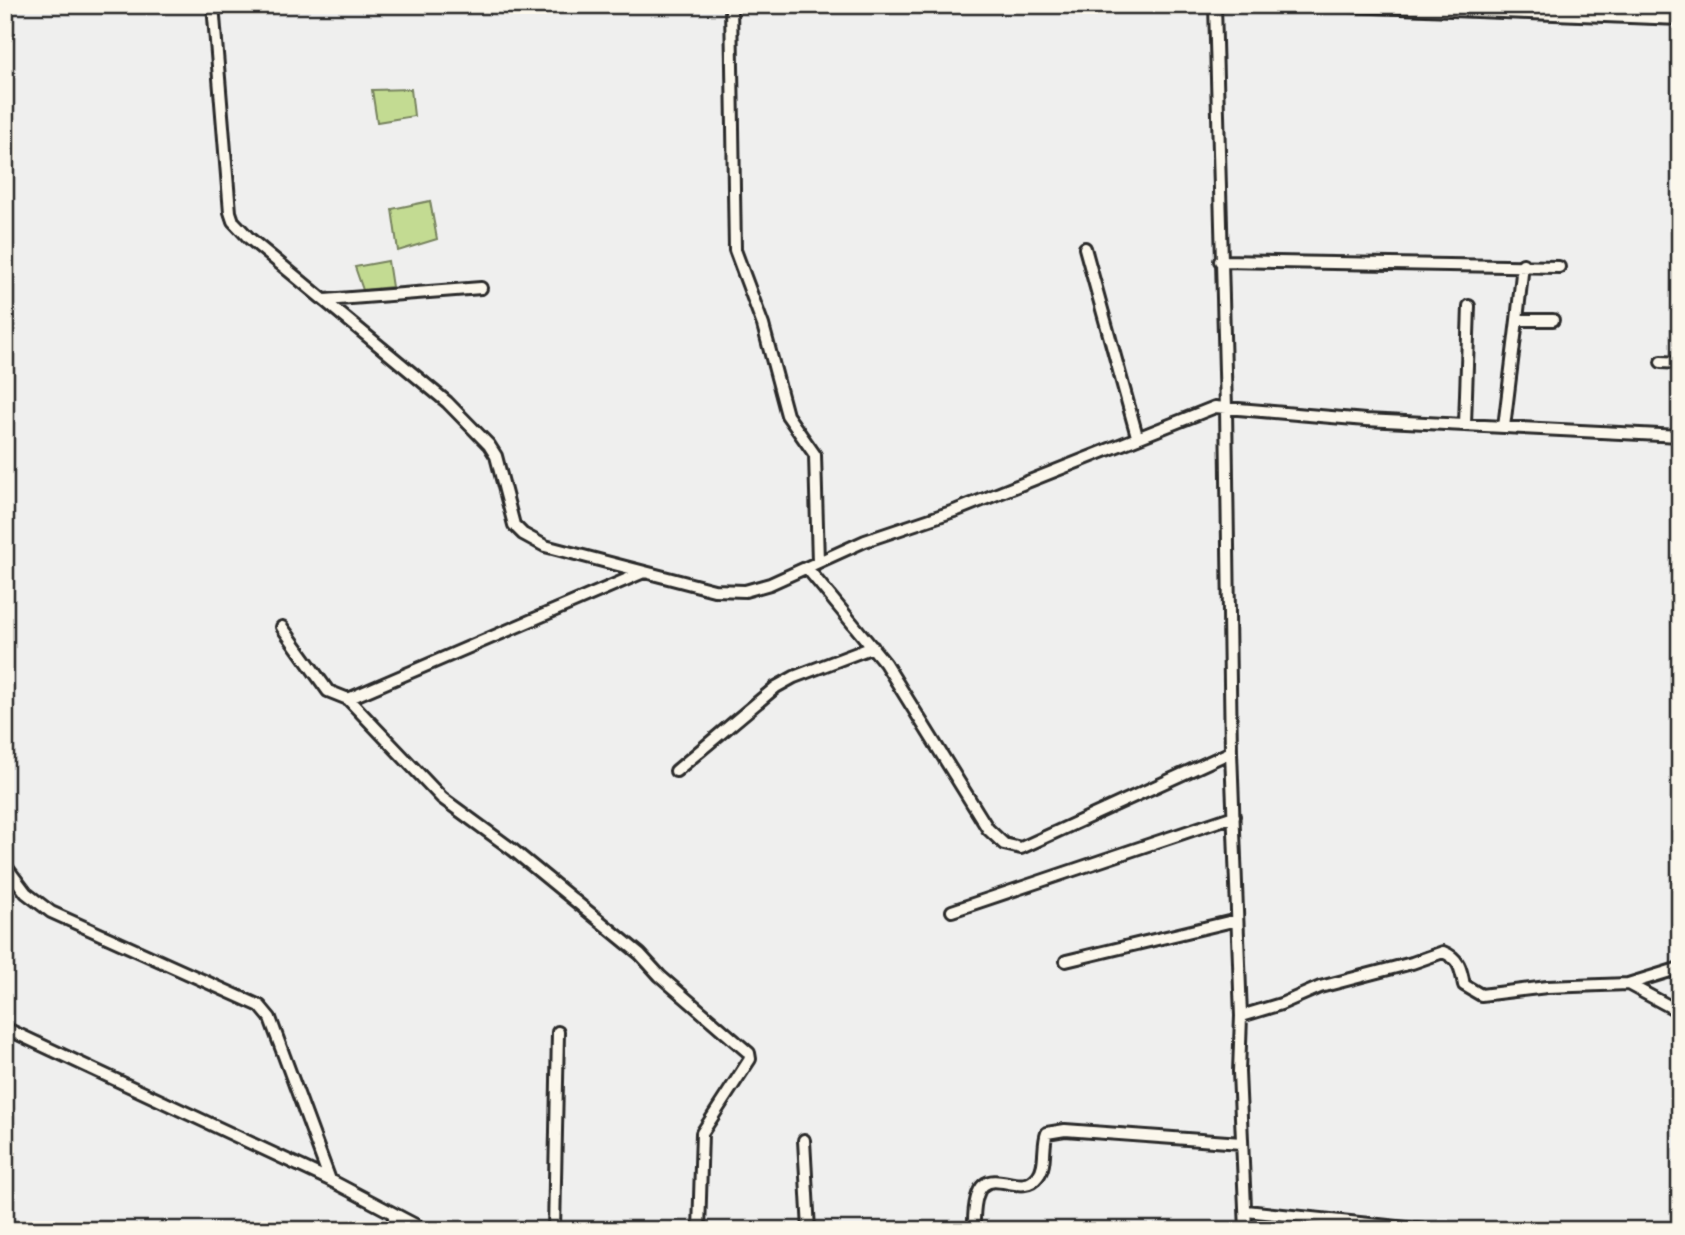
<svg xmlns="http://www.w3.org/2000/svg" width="1685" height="1235" font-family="'Gochi Hand',sans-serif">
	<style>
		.green { fill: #c3db92; stroke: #77835e; stroke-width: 2 }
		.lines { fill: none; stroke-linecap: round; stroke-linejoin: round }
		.minor-casing { stroke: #2b2b2b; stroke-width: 16 }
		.minor { stroke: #fbf7ec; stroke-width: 10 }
	</style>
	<rect width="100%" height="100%" fill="#efefee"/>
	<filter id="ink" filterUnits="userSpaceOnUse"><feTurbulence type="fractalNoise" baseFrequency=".0143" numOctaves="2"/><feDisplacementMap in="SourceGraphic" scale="14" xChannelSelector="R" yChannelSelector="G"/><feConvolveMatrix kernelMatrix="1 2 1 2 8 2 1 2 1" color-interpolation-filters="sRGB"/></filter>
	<g filter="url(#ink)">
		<path class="green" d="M411,89L414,116L377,122L372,90Z
			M430,201L437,239L398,251L392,209Z
			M388,261L392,287L363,290L355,267Z"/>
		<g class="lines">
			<defs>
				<path id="minor" d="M213,5L230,212L233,221L249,238L447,402L489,445L496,456L514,525L523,534L545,546L714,590L745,591L770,584L865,541L957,510L1215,407L1366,420L1680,436
					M731,5L735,250L763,325L787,415L815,455L818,562
					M1215,5L1226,408L1231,752L1241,1016L1239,1072L1246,1230
					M1323,5L1680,19
					M1085,248L1137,436
					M1220,261L1559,267
					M325,300L481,288
					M1517,320L1523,264
					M1661,362L1680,363
					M1465,424L1469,306
					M1504,427L1517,320H1553
					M807,568L885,663L988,829L1004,844L1021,848L1231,752
					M282,627L328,691L348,699L442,798L513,850L640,954L660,976L749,1053L750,1059L702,1133L699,1230
					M348,699L644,572
					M676,771L776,687L794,677L873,647
					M5,865L26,893L51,912L260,1006L270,1018L330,1180
					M952,911L1234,816
					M1066,961L1237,920
					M1628,984L1680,968
					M1241,1016L1281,1004L1320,987L1412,963L1443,952C1459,958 1461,969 1464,985L1481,995L1547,987L1628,984L1680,1012
					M5,1028L330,1180L425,1230
					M804,1140L809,1230
					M1246,1211L1427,1230
					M391,1230L395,1216
					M554,1230L558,1032
					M974,1230C972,1143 1017,1205 1038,1176C1047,1165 1042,1146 1047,1133L1065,1130L1241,1143"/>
			</defs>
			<use href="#minor" class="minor-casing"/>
			<use href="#minor" class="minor"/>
		</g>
	</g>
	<rect width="1685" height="1235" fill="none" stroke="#fbf7ec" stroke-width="28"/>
	<rect x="14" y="14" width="1657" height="1207" fill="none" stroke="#2b2b2b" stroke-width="2.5" filter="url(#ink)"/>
</svg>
